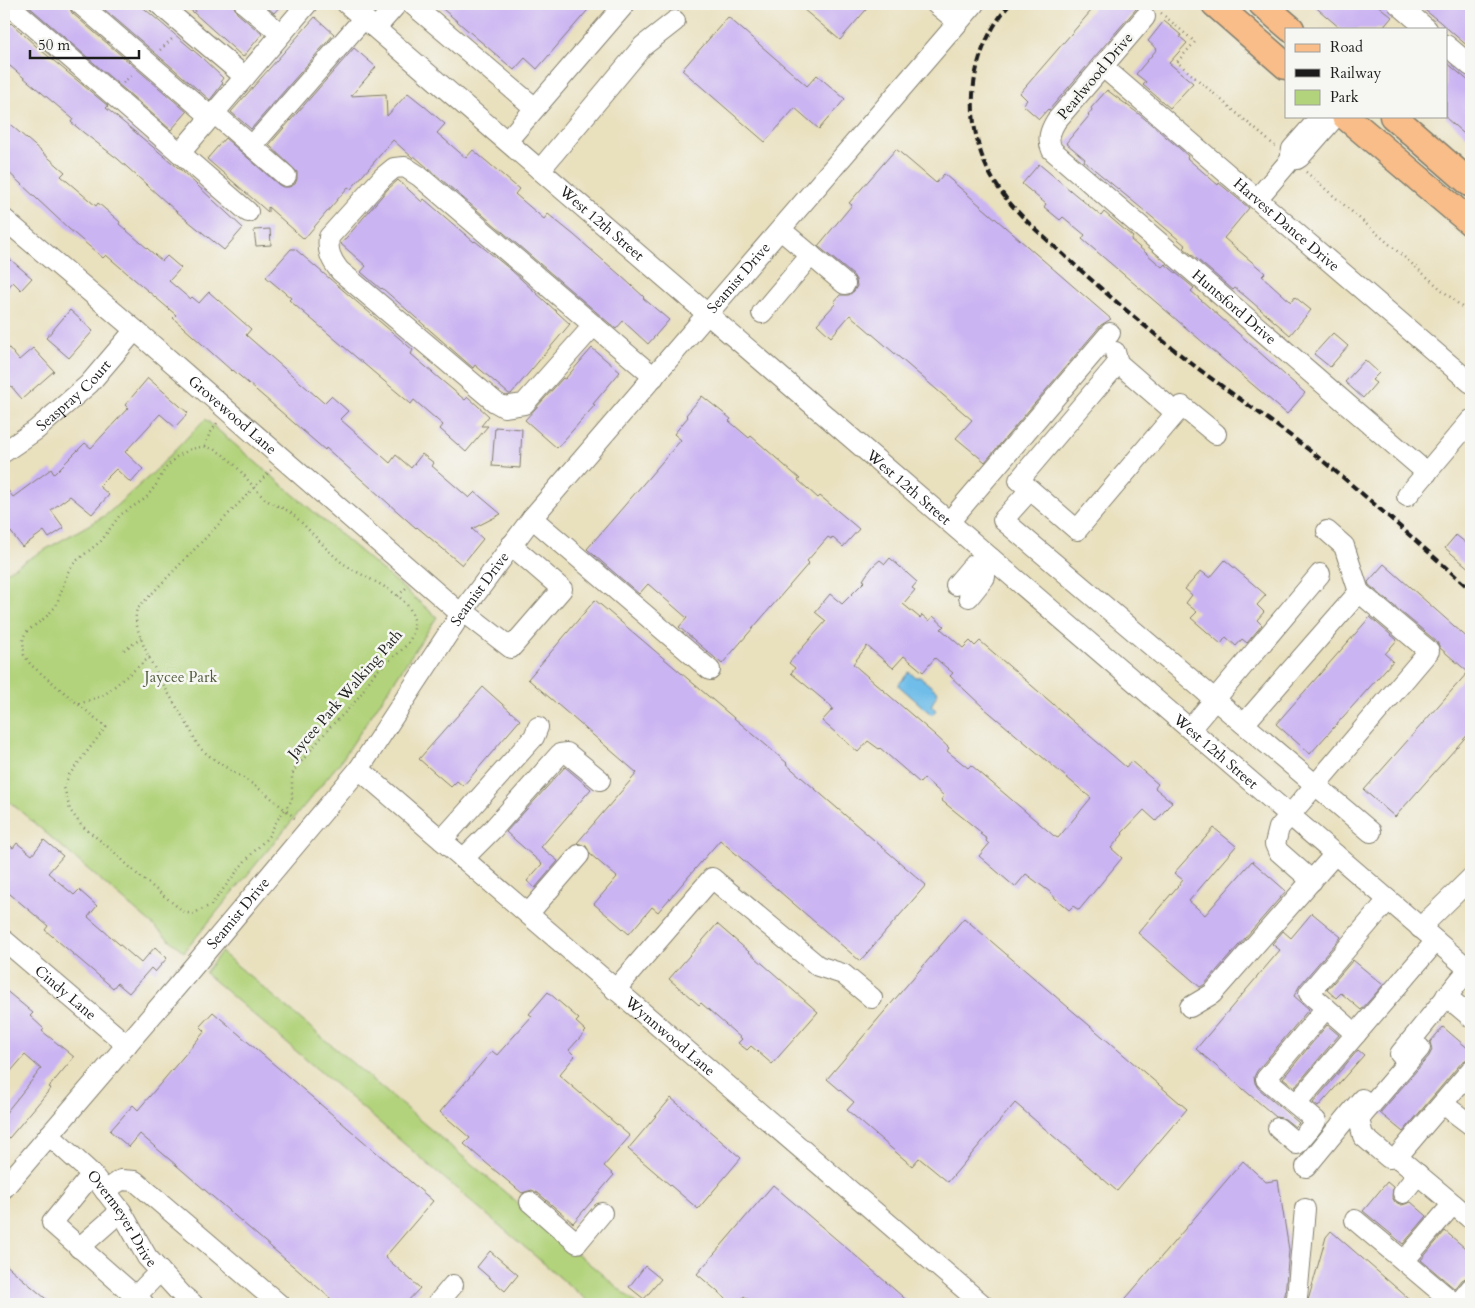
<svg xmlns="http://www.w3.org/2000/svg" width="1475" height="1308" font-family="Cardo,serif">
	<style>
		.green { fill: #b2d37b; stroke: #67784c }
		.water { fill: #6fbde9; stroke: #466c82 }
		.building { fill: #cbb4f2; fill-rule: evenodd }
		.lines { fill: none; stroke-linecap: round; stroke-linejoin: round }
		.minor-casing { stroke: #827e6d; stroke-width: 22 }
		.major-casing { stroke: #827e6d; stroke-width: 29 }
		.path { stroke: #827e6d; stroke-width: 2.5; stroke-dasharray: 1 4; stroke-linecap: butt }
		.minor { stroke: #fff; stroke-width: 20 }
		.major { stroke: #f8bd89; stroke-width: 26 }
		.rail { stroke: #1c1c1c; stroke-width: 4; stroke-dasharray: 8 4; stroke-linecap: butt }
		.labels { text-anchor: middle; stroke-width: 5; stroke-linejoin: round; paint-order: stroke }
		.street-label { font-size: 15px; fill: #1c1c1c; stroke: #f6f6f2 }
		.park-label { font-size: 15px; fill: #505c3d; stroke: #f6f6f2 }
	</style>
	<rect width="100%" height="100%" fill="#f6f6f2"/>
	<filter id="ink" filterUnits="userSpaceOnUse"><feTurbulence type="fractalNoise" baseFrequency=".02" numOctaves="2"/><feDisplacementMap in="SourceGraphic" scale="10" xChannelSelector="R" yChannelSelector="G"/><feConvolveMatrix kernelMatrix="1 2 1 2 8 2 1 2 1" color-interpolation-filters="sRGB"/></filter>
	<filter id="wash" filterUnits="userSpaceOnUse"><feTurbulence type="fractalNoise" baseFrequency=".0096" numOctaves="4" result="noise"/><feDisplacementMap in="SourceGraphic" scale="20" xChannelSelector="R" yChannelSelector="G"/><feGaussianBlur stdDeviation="1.12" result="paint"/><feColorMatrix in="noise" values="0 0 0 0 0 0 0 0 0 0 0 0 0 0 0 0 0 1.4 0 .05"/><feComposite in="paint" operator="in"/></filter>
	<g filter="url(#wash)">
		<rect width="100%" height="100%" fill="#e9e0be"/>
		<path class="green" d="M205,419L437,617L341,761L184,952L4,797V573L106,515L154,472Z
			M221,952L226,956L637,1304H591L205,973Z"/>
		<path class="water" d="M909,672L915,677H920L938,692L931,706L936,710L932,715L898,685Z"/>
		<g id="blocks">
			<path class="building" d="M26,4H68L72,13L187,112L171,130Z
				M98,4H139L200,56L223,78L221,81L223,83L210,100Z
				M184,4H233L237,13L262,34L243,57Z
				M263,4H282L274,13Z
				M437,4H593L537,69L525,58L514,70Z
				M797,4H871L840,40Z
				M1097,4H1143L1136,9L1049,110L1048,109L1039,119L1023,105L1027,100L1020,93Z
				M1312,4H1376L1392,17L1382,29H1341Z
				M1417,4H1471V49L1440,22Z
				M315,17L334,34L251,129L231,112Z
				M728,17L807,86L817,75L845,99L819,129L795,108L765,142L682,70Z
				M4,19L10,24L11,23L36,46L108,106L106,108L182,171L243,228L224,250L177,212L118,159L84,133L71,122L73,119L4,61Z
				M1164,21L1181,35L1180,37L1187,43L1169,63L1193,83L1170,108L1143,85L1146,82L1136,74L1157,49L1148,41Z
				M354,48L376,67L351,96L386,94L387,116L408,93L423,105L445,124L437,133L466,158L473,150L498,171L519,189L515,194L544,219L548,214L574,235L620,275L644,297L643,298L669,320L648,344L623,321L616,329L414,156L413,158L393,140L351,189L348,187L304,239L268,207V212L207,159L225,138L279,185L283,187H289L295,184L297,179V172L269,145Z
				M1446,62L1471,83V140L1446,118Z
				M1107,90L1139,114L1179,148L1188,156L1187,158L1218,185L1219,183L1249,208L1224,238L1265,273L1262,276L1291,302L1295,297L1311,310L1290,335L1245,296L1235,288L1233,290L1184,248L1186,246L1158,222L1084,161L1085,159L1066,143L1089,116L1088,115L1092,110L1091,108Z
				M4,119L65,172L61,176L96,206L98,203L120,222L119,224L162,261L167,256L181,268L169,281L190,299L192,297L199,303L209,292L251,329L246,335L324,403L331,396L348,411L340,419L390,463L396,455L411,468L422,454L434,463L432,466L469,498L475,492L501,514L472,529L483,539L462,565L417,527L416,528L326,448L325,450L233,370L232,371L173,318L176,315L106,255L103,258L69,229L4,168Z
				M896,149L936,183L944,174L1111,319L1101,325L985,462L956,438L972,420L850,315L831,337L817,324L836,303L834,302L840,295H849L854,291L857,286L856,280L853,275L818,246L852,205L849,203Z
				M1039,164L1101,216L1104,212L1133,237L1131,240L1162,267L1165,264L1194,288L1191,291L1305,393L1287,414L1082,239L1085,235L1063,217L1060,220L1044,207L1046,204L1022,184Z
				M398,180L422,202L424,199L474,242L475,241L511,270L570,324L511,394H509L475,365L473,368L382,288L381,289L361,272L366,266L341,244L387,190Z
				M270,229L271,245L256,246L254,230Z
				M291,249H295L413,350L411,354L440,379L465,400L468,397L489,416L481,426H488L466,452L440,429L443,425L414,400L411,404L289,300L291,298L266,277Z
				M4,254L32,278L21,290L13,282L4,292Z
				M70,310L93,331L69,358L46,338Z
				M1333,333L1348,346L1330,367L1314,354Z
				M4,342L19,360L33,348L54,371L22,399L4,378Z
				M592,348L620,372L593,404L595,405L557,448L525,420L563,378L565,379Z
				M1365,360L1379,373L1372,380L1376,383L1363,398L1345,382Z
				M148,378L188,413L175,427L160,414L125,452L143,469L131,483L116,469L99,486L109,495L92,514L70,496L51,510L64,528L49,538L44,531L22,547L11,532L4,537V485L13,497L51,469L54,474L85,443L91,448L128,408L125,405Z
				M702,396L731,419L729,421L749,438L751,436L800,479L798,480L818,498L820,496L825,500L859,529L843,547L832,537L831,539L828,537L807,561L809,563L722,664L679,627L687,618L648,584L639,594L587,549L681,440L674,434L688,417L686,415Z
				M495,427L522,429L520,468L492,466Z
				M1456,535L1471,547V570L1445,548Z
				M890,558L917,582L912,588L915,590L903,604L920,618L922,615L929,621L933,616L944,626L941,629L963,648L970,641L975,646L980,641L1126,767L1131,761L1158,784L1155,788L1172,802L1156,821L1144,810L1122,833L1123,834L1111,848L1122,858L1079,910L1073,906L1069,910L1056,899L1050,892L1026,874L1015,887L979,856L989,844L986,841L987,839L980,834L982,833L941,800L944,796L924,778L920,783L880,748L879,749L868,741L858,752L822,721L833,709L831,706L791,673L795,668L789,663L826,621L815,612L830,594L842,604L865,581L863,580L867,574L874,565L880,560L885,564ZM867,646L893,668L904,656L923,672L935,658L953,673L950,676L984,708L1091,798L1058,838L1054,836L971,765L968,768L947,751L949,748L935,735L853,664Z
				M1225,560L1266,595L1257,605L1264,612L1257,620L1262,625L1247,643L1242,639L1236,646L1226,637L1221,644L1191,618L1197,612L1186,603L1192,595L1185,589L1201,571L1210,578Z
				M1384,564L1471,641V731L1395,817L1364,790L1468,672L1440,648L1437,642L1369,585L1368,582Z
				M595,600L787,763L786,764L926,885L860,961L720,840L658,912L652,907L629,934L594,904L617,877L590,854L586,846L577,843L637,773L528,679Z
				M1370,617L1397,640L1385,654L1393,661L1310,754L1276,724Z
				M483,687L520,720L463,786L457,781L451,787L419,759Z
				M565,767L591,789L541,847L558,861L535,888L527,881L542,864L506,832Z
				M1214,828L1236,846L1189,901L1205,915L1252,861L1286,891L1204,985L1200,987L1138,933L1183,880L1174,873Z
				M44,840L63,856L48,873L74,895L79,890L97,906L88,917L141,963L155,947L167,958L155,972L151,968L129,993L117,983L113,988L45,930L48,926L4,889V841L13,848L17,843L32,855Z
				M1312,913L1341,937L1300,985L1294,996L1309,1009L1257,1071L1254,1077L1255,1083L1258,1088L1299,1123L1295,1127L1285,1119L1276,1117L1196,1049L1280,950L1272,944L1283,931L1291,938Z
				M964,918L1187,1109L1117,1191L1015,1103L948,1182L919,1158L912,1166L847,1110L854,1102L827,1079Z
				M717,924L818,1012L772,1064L751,1046L747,1050L738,1043L742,1039L701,1003L699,1005L669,979Z
				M1353,960L1383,985L1361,1010L1341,993L1336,998L1327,990Z
				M4,989L33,1013L30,1016L44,1029L42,1031L74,1057L49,1087L51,1088L37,1105L4,1144V1115L41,1069L25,1055L4,1079Z
				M548,992L579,1019L576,1022L586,1031L569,1050L575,1056L559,1075L630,1136L604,1166L614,1175L573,1223L538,1193L532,1190L522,1193L485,1162L464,1144L470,1138L440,1112L492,1051L497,1055L532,1016L529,1014Z
				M213,1012L433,1201L385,1257L420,1288L405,1304H337L140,1134L129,1147L110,1131L133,1105L138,1110L205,1031L200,1026Z
				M1327,1025L1339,1035L1295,1087L1283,1078Z
				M1443,1027L1471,1051V1057L1462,1062L1403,1132L1380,1113L1429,1056L1432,1050L1430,1042Z
				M1358,1050L1364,1055L1318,1107L1313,1103Z
				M671,1098L741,1158L698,1209L628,1149Z
				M1243,1161L1266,1182L1278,1180L1289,1250L1285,1295L1282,1304H1121Z
				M1387,1182L1393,1187L1392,1197L1395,1202L1402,1205L1411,1202L1427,1216L1403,1244L1363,1211Z
				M773,1185L871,1269L911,1304H754L744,1296L737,1304H732L697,1274Z
				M1331,1231L1415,1304H1307L1326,1237Z
				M1445,1231L1471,1253V1275L1462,1280L1455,1289L1421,1260Z
				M490,1251L518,1275L505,1291L477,1267Z
				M4,1263L52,1304H4Z
				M645,1266L661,1279L644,1299L629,1287Z"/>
		</g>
	</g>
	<g filter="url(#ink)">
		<use href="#blocks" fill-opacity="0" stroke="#827e6d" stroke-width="1"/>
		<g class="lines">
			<defs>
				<g id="minor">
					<path d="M8,4L248,212"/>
					<path d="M80,4L211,117"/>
					<path d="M159,4L245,77"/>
					<path d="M245,4L281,34"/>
					<path id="s1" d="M347,4L1471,971"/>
					<path d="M412,4L535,108"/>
					<path d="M936,4L958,22"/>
					<path d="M1398,4L1427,29"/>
					<path id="s2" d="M1145,17L1056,121C1050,131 1047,139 1052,150L1427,473"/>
					<path d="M376,28L397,4"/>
					<path d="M1446,45L1471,66"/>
					<path id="s3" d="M1103,67L1471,383"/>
					<path d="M214,113L286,176"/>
					<path d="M1321,116L1292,149L1291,154L1292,158L1297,159L1300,157L1336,116"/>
					<path d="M507,141L625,4"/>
					<path d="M252,146L364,18"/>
					<path d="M180,153L307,4"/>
					<path d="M540,170L643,46L675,21"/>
					<path d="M1257,199L1292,158"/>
					<path id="s4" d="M4,219L135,330L461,614"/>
					<path d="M781,230L845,284"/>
					<path d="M762,313L811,255"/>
					<path d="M594,325L524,404L504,407L495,402L340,271C331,260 327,251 329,237L383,177L394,168L405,167L419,176L654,377"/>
					<path d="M1115,352L1118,363L1176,413"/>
					<path d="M1118,363L1019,480L1077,530L1182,406L1216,434"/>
					<path id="s5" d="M4,452L36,430L89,384L135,330"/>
					<path d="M1030,490L1003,520L1371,832"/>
					<path d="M1407,496L1471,420"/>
					<path d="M532,518L710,670"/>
					<path d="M949,522L1110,333"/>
					<path d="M956,585L973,565H985"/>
					<path d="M969,597L985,577V565L991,558"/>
					<path d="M463,611L511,648L562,589L511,545"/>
					<path d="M1244,724L1359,592L1344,546L1327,531"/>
					<path d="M1190,729L1320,574"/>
					<path id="s6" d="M359,769L982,1304"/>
					<path d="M442,840L534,737L538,727"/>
					<path d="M463,859L493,829L560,754L567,753L600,780"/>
					<path d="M1312,881L1278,851L1275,844L1279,828L1429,651L1359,592"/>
					<path d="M1388,900L1309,993L1356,1034L1436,941"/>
					<path d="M528,914L579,855"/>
					<path d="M1420,928L1471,878"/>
					<path id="s7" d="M4,940L127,1045"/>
					<path d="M615,990L712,878L818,966L843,974L872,998"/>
					<path d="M1446,996L1471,1017"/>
					<path d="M1190,1007L1212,994L1335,854"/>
					<path d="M1420,1048L1359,1119L1363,1136L1389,1158L1397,1157L1471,1070"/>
					<path d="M1400,1054L1469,969"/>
					<path d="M1296,1104L1356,1034"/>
					<path d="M1443,1104L1471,1125"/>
					<path d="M1278,1128L1297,1144L1316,1121L1266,1079L1326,1008"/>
					<path id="s8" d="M49,1135L92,1174L121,1211L147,1257L182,1295L193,1304"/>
					<path d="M1397,1157L1471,1219"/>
					<path d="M1306,1167L1362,1099"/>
					<path d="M92,1174L52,1223L144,1304"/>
					<path id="s9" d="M4,1188L178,985L359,769L463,611L532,518L974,4"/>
					<path d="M105,1191L121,1180L135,1181L279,1304"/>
					<path d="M1403,1193L1418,1174"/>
					<path d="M530,1202L577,1243L602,1213"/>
					<path d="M1355,1220L1455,1304"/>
					<path d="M79,1248L121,1211"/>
					<path d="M1404,1261L1453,1204"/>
					<path d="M135,1297L160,1271"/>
					<path d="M437,1304L453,1285"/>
					<path d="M1294,1304L1297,1298L1305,1209"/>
					<path d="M1458,1304L1471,1288"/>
				</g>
				<path id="major" d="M1215,4L1286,66
					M1262,4L1291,29
					M1345,116L1471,223
					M1393,116L1471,184"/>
			</defs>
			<use href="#minor" class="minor-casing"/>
			<use href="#major" class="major-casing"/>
			<path class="path" d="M195,11L202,4
				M1161,13L1195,42L1177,62L1275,146
				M160,50L174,37
				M123,83L134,73
				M1306,172L1471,315
				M205,446C233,454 245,480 264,498C272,505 283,507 291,513C308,527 322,546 340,561C363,580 418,593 414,628C412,648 387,660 375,673C367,683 361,695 353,704C346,712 338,719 331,726C319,740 307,755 294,770L292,775V800L278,819L268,837L245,861L211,905L192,914L184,912L138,875L113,851L81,825L70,810L64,787L69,775L106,727L31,665L24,655L23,638L26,632L46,617L56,606L68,572L75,562L101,541L120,515L146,498L156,485L165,469L176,457L191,449Z
				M205,446L209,435L217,423
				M271,470L137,609C128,633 175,703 188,726C193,733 195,743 201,749C219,765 239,774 258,788C271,797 284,809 296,819
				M398,596L406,588
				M124,650L142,638
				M79,704L104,695L150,657"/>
			<use href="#minor" class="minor"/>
			<use href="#major" class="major"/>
			<path class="rail" d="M1010,4C971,49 962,111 986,166C1002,202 1035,229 1064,255C1106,294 1151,332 1196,367C1233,395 1272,421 1309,450C1365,494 1418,543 1471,590"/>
		</g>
	</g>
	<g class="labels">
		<g class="street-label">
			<text transform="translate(1095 76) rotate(-50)" y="5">Pearlwood Drive</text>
			<text dy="5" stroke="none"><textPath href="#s1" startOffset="336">West 12th Street</textPath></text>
			<text dy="5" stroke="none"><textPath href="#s3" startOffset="242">Harvest Dance Drive</textPath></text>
			<text dy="5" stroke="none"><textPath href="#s9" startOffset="1171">Seamist Drive</textPath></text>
			<text dy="5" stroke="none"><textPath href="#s2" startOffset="408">Huntsford Drive</textPath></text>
			<text dy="5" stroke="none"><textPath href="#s5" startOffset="90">Seaspray Court</textPath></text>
			<text dy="5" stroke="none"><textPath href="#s4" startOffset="301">Grovewood Lane</textPath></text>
			<text dy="5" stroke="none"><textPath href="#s1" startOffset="741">West 12th Street</textPath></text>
			<text dy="5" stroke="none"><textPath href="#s9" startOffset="766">Seamist Drive</textPath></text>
			<text transform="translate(345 694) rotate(-49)" y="5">Jaycee Park Walking Path</text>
			<text dy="5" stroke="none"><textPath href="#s1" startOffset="1146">West 12th Street</textPath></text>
			<text dy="5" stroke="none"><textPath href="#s9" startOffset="361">Seamist Drive</textPath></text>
			<text dy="5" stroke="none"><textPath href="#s7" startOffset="81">Cindy Lane</textPath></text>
			<text dy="5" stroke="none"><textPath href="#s6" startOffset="410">Wynnwood Lane</textPath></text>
			<text dy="5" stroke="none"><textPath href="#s8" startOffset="112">Overmeyer Drive</textPath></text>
		</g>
		<g class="park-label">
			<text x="181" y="682">Jaycee Park</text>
		</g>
	</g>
	<rect width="1475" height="1308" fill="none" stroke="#f6f6f2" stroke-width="20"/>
	<rect x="1285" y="28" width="162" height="90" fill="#f6f6f2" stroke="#9f9f9c"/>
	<rect x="1295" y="44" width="25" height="8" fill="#f8bd89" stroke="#9f9f9c"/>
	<text x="1330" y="52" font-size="15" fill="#1c1c1c">Road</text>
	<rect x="1295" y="69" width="25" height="8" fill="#1c1c1c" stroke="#9f9f9c"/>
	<text x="1330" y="78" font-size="15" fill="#1c1c1c">Railway</text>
	<rect x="1295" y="90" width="25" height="15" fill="#b2d37b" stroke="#9f9f9c"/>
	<text x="1330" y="102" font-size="15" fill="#1c1c1c">Park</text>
	<path d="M30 50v8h109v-8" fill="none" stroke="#1c1c1c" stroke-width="2.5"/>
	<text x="38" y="50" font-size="15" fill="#1c1c1c" stroke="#f6f6f2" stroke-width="4" paint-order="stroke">50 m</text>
</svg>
